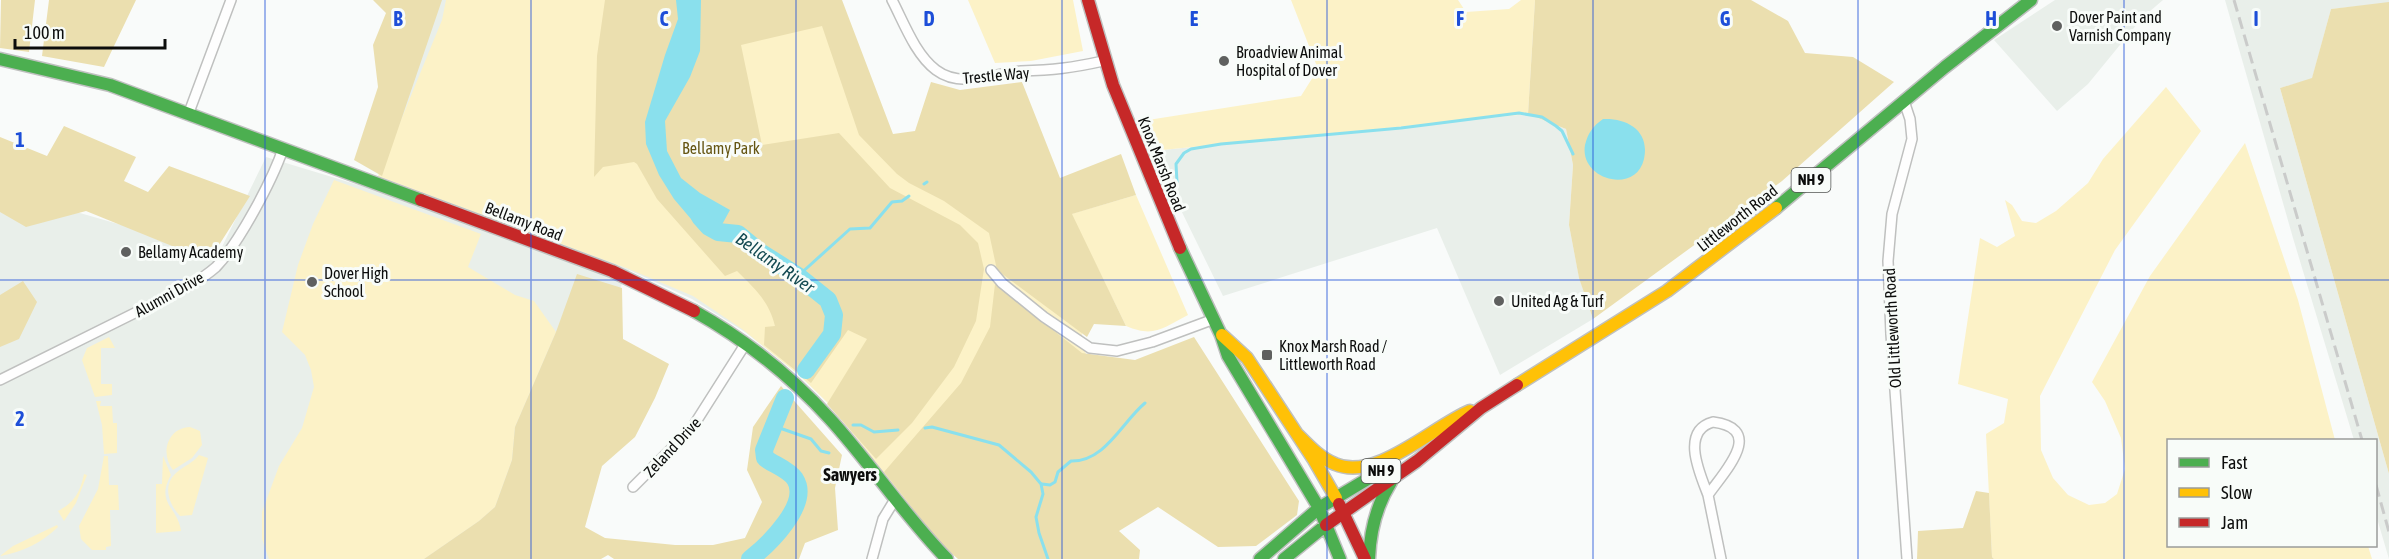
<svg xmlns="http://www.w3.org/2000/svg" width="2389" height="559" font-family="'Asap Condensed',sans-serif">
	<style>
		.built { fill: #e9efea }
		.green { fill: #fcf2c7 }
		.forest { fill: #ebdfaf }
		.water { fill: #8ae0ed }
		.lines { fill: none; stroke-linecap: round; stroke-linejoin: round }
		.stream { stroke: #8ae0ed; stroke-width: 3 }
		.river { stroke: #8ae0ed; stroke-width: 18 }
		.street-casing { stroke: #bfc0bf; stroke-width: 12 }
		.fast-casing { stroke: #bfc0bf; stroke-width: 15 }
		.slow-casing { stroke: #bfc0bf; stroke-width: 15 }
		.jam-casing { stroke: #bfc0bf; stroke-width: 15 }
		.street { stroke: #fefefe; stroke-width: 9 }
		.fast { stroke: #4caf50; stroke-width: 12 }
		.slow { stroke: #ffc107; stroke-width: 12 }
		.jam { stroke: #c62828; stroke-width: 12 }
		.rail { stroke: #cacbca; stroke-width: 3; stroke-dasharray: 12 6; stroke-linecap: butt }
		.grid { fill: none; stroke: #1d4ed8; stroke-width: 1.5; stroke-opacity: 0.55 }
		.poi-dot { fill: #5f605f; stroke: #f8fcf9; stroke-width: 2 }
		.labels { text-anchor: middle; stroke-width: 6; stroke-linejoin: round; paint-order: stroke }
		.shield { fill: #f8fcf9; stroke: #535553; stroke-width: 1.5 }
		.shield-label { font-size: 15px; font-weight: bold; fill: #0c0d0c }
		.poi-label { font-size: 16px; fill: #0c0d0c; stroke: #f8fcf9; text-anchor: start }
		.street-label { font-size: 16px; fill: #0c0d0c; stroke: #f8fcf9 }
		.park-label { font-size: 16px; fill: #655512; stroke: #f8fcf9 }
		.water-label { font-size: 18px; font-style: italic; fill: #134a52; stroke: #f8fcf9 }
		.neighbourhood-label { font-size: 18px; font-weight: bold; fill: #0c0d0c; stroke: #f8fcf9 }
		.grid-label { font-size: 20px; text-anchor: middle; font-weight: bold; fill: #1d4ed8; stroke: #f8fcf9; stroke-width: 6; stroke-linejoin: round; paint-order: stroke }
	</style>
	<rect width="100%" height="100%" fill="#f9fbfa"/>
	<path class="built" d="M428,0H669L807,359L794,371L745,332L692,299L629,270L589,351L559,545L594,559H0V190L219,253L266,157L375,190Z
		M2055,0H2163L2142,18L2088,84L2057,111L1994,40Z
		M2225,0H2389V3L2331,9L2312,79L2280,88L2389,474V559L2376,515V440H2354L2293,238Z
		M1528,114L1566,129L1573,165L1569,225L1579,277L1593,319L1500,375L1437,228L1223,296L1152,151Z"/>
	<path class="green" d="M446,0H830L877,152L1053,178L1124,559H965L938,541L831,406L799,375L742,329L693,296L629,269L378,176L442,20Z
		M968,0H1073L1083,51L1031,61L995,63Z
		M1291,0H1458L1466,12L1509,9L1521,0H1535L1528,114L1152,151L1148,120L1301,96L1318,69Z
		M2166,87L2201,131L2115,250L2040,396L2041,450L2053,478L2068,495L2089,505L2105,503L2117,494L2125,469L2121,438L2105,401L2092,382L2150,276L2245,143L2298,300L2335,440H2168V546H2368L2372,559H1994L1992,557L1986,434L2004,423L2008,399L1958,384L1980,238L1997,247L2015,236L2005,200L2012,205L2022,221L2036,223L2056,211L2088,183L2103,159Z
		M334,180L481,234L468,267L515,295L534,301L556,332L515,427L512,460L495,507L479,521L424,559H269L262,539V512L279,466L302,428L314,387L311,370L305,355L282,332L298,265L313,224Z
		M1136,195L1188,315C1163,328 1154,338 1126,326L1071,214Z
		M109,337L115,348H101V384H112V395L95,397L82,360L87,348Z
		M96,401H101L100,406H112L113,423H117V453L104,454L102,425Z
		M190,427L200,431L202,445L192,458L173,470C160,454 167,428 190,427Z
		M199,455L208,458L192,515L180,516C169,504 162,486 176,473C184,466 193,463 199,455Z
		M104,456H108L109,485H118L119,510H110L111,546L106,547V550H92L81,539L79,526L98,489Z
		M163,456L171,475C155,503 178,507 181,531L156,533V484H162Z
		M84,474L87,475L76,503L64,521L58,511C75,502 80,492 84,474Z
		M57,525L58,527C41,543 23,552 0,556L13,546Z"/>
	<path class="forest" d="M1,0H35L29,52L0,48Z
		M49,0H136L104,67L42,56Z
		M373,0H442L382,176L354,160L378,87L373,45L386,13Z
		M605,0H842L893,134L915,131L931,82L960,90L1022,82L1060,178L1121,154L1136,195L1072,214L1126,326L1094,324L1087,337L997,270L989,233L944,201L909,183L897,174L859,135L822,26L741,45L762,145L839,133L890,188L960,225L978,243L984,269L976,321L954,367L912,423L876,459L827,404L867,339L848,330L811,383L764,345L765,327L775,326C769,301 754,288 737,271L725,276L657,199L637,164L634,162L603,167L594,177L597,56Z
		M1535,0H1751L1788,21L1805,53L1853,57L1894,82L1782,181L1593,319L1579,278L1569,225L1573,165L1566,129L1528,114Z
		M2389,2V474L2280,88L2312,78L2331,9Z
		M64,126L136,157L124,181L148,192L169,166L250,196L209,261L86,211L26,227L0,212V137L47,156Z
		M577,274L622,288L623,339L669,364L655,398L635,437L602,466L585,527L605,538L675,545H713L745,538L762,502L747,470L753,427L781,386L842,455L835,488L838,530L805,543L799,559H614L608,555L601,559H424L479,521L495,507L512,460L515,427L556,332Z
		M23,281L37,302L19,339L0,347V295Z
		M995,284L1082,353L1135,360L1194,337L1299,501L1297,515L1256,546L1218,547L1158,507L1119,531L1140,550L1139,559H958L939,542L884,472L961,383L990,327Z
		M1976,491L1989,493L1992,557L1994,559H1917L1918,531L1963,528Z"/>
	<path class="water" d="M676,0H701L700,51L690,77L665,121L667,151L681,178L700,193L730,210L718,232H702L674,199L659,175L646,144L645,122L665,55L678,19Z
		M1603,119C1628,118 1650,131 1644,159C1636,195 1579,180 1585,145C1588,133 1593,126 1603,119Z"/>
	<g class="lines">
		<path class="stream" d="M1177,182L1176,164L1184,153L1191,149L1221,144L1401,128L1519,113L1542,117L1556,126L1562,131L1573,154
			M924,184L927,182
			M798,276L850,229L870,228L892,202L902,201L909,196
			M853,425H861L874,432L898,430
			M774,426L811,439L821,451L829,453
			M925,428L932,427L999,445L1031,472L1041,484L1043,494L1036,517L1039,533L1048,559
			M1042,484L1050,485L1055,482L1058,472L1071,461C1105,462 1122,422 1145,403"/>
		<path class="river" d="M700,217L709,227L718,232L738,234L760,252L798,276L828,300L834,315L832,334L806,370
			M750,559C768,545 811,504 795,479C788,469 774,465 765,458L764,450L785,398"/>
		<defs>
			<path id="street" d="M892,0C904,23 915,54 936,70C961,89 994,73 1021,71C1053,70 1072,68 1103,61
				M1904,101L1910,119L1912,139L1892,214L1888,261L1891,334L1907,559
				M188,115L231,0
				M991,270L1002,283L1044,317L1090,348L1117,351L1152,342L1214,319
				M0,380L189,286C199,280 208,274 216,267C239,243 272,181 283,149
				M1713,422C1767,429 1723,473 1708,495C1700,474 1680,431 1713,422Z
				M633,487L692,428L746,343
				M1708,495L1721,559
				M872,559L883,519L894,501"/>
			<path id="fast" d="M0,59L110,85L421,200
				M1776,208L1945,67L2031,0
				M1180,248L1221,335L1228,356L1319,508L1260,559
				M694,311C744,339 791,376 830,419C871,464 904,515 947,559
				M1284,559L1326,525
				M1340,559L1319,508L1391,465
				M1369,559C1370,531 1376,506 1391,482"/>
			<path id="slow" d="M1222,335L1247,358L1314,460L1336,498
				M1517,385L1667,291L1776,208
				M1298,435C1309,446 1320,458 1335,464C1376,482 1432,427 1470,411"/>
			<path id="jam" d="M1088,0L1113,85L1180,248
				M421,200L612,271L694,311
				M1339,504L1365,559
				M1326,525L1417,461L1481,408L1517,385"/>
		</defs>
		<use href="#street" class="street-casing"/>
		<use href="#fast" class="fast-casing"/>
		<use href="#slow" class="slow-casing"/>
		<use href="#jam" class="jam-casing"/>
		<use href="#street" class="street"/>
		<use href="#fast" class="fast"/>
		<use href="#slow" class="slow"/>
		<use href="#jam" class="jam"/>
		<path class="rail" d="M2234,0L2362,440
			M2376,485L2389,532"/>
	</g>
	<path class="grid" d="M265,0V559M531,0V559M796,0V559M1062,0V559M1327,0V559M1593,0V559M1858,0V559M2124,0V559M0,280H2389"/>
	<g class="poi-dot">
		<circle cx="2057" cy="26" r="6"/>
		<circle cx="1224" cy="61" r="6"/>
		<circle cx="126" cy="252" r="6"/>
		<circle cx="312" cy="282" r="6"/>
		<circle cx="1499" cy="301" r="6"/>
		<rect x="1261" y="349" width="12" height="12" rx="3"/>
	</g>
	<g class="labels">
		<g class="shield">
			<rect x="1791.5" y="168" width="39" height="24" rx="4.5"/>
			<rect x="1361.5" y="459" width="39" height="24" rx="4.5"/>
		</g>
		<g class="shield-label">
			<text x="1811" y="185">NH 9</text>
			<text x="1381" y="476">NH 9</text>
		</g>
		<g class="poi-label">
			<text x="2069" y="23">Dover Paint and<tspan x="2069" dy="18">Varnish Company</tspan></text>
			<text x="1236" y="58">Broadview Animal<tspan x="1236" dy="18">Hospital of Dover</tspan></text>
			<text x="138" y="258">Bellamy Academy</text>
			<text x="324" y="279">Dover High<tspan x="324" dy="18">School</tspan></text>
			<text x="1511" y="307">United Ag &amp; Turf</text>
			<text x="1279" y="352">Knox Marsh Road /<tspan x="1279" dy="18">Littleworth Road</tspan></text>
		</g>
		<g class="street-label">
			<text transform="translate(996 75) rotate(-5)" y="6">Trestle Way</text>
			<text transform="translate(1162 164) rotate(68)" y="6">Knox Marsh Road</text>
			<text transform="translate(1737 218) rotate(-38)" y="6">Littleworth Road</text>
			<text transform="translate(524 221) rotate(21)" y="6">Bellamy Road</text>
			<text transform="translate(169 294) rotate(-29)" y="6">Alumni Drive</text>
			<text transform="translate(1892 328) rotate(-93)" y="6">Old Littleworth Road</text>
			<text transform="translate(672 447) rotate(-47)" y="6">Zeland Drive</text>
		</g>
		<g class="park-label">
			<text x="721" y="154">Bellamy Park</text>
		</g>
		<g class="water-label">
			<text transform="translate(775 263) rotate(35)" y="6">Bellamy River</text>
		</g>
		<g class="neighbourhood-label">
			<text x="850" y="481">Sawyers</text>
		</g>
	</g>
	<g class="grid-label">
		<text x="398" y="26">B</text>
		<text x="664" y="26">C</text>
		<text x="929" y="26">D</text>
		<text x="1194" y="26">E</text>
		<text x="1460" y="26">F</text>
		<text x="1725" y="26">G</text>
		<text x="1991" y="26">H</text>
		<text x="2256" y="26">I</text>
		<text x="20" y="147">1</text>
		<text x="20" y="426">2</text>
	</g>
	<rect x="2167" y="439" width="210" height="108" fill="#f8fcf9" stroke="#9a9c9a" stroke-width="1.5"/>
	<rect x="2179" y="458" width="30" height="9" fill="#4caf50" stroke="#9a9c9a" stroke-width="1.5"/>
	<text x="2221" y="469" font-size="18" fill="#0c0d0c">Fast</text>
	<rect x="2179" y="488" width="30" height="9" fill="#ffc107" stroke="#9a9c9a" stroke-width="1.5"/>
	<text x="2221" y="499" font-size="18" fill="#0c0d0c">Slow</text>
	<rect x="2179" y="518" width="30" height="9" fill="#c62828" stroke="#9a9c9a" stroke-width="1.5"/>
	<text x="2221" y="529" font-size="18" fill="#0c0d0c">Jam</text>
	<path d="M15 39v9h150v-9" fill="none" stroke="#0c0d0c" stroke-width="3"/>
	<text x="24" y="39" font-size="18" fill="#0c0d0c" stroke="#f8fcf9" stroke-width="4.5" paint-order="stroke">100 m</text>
</svg>
